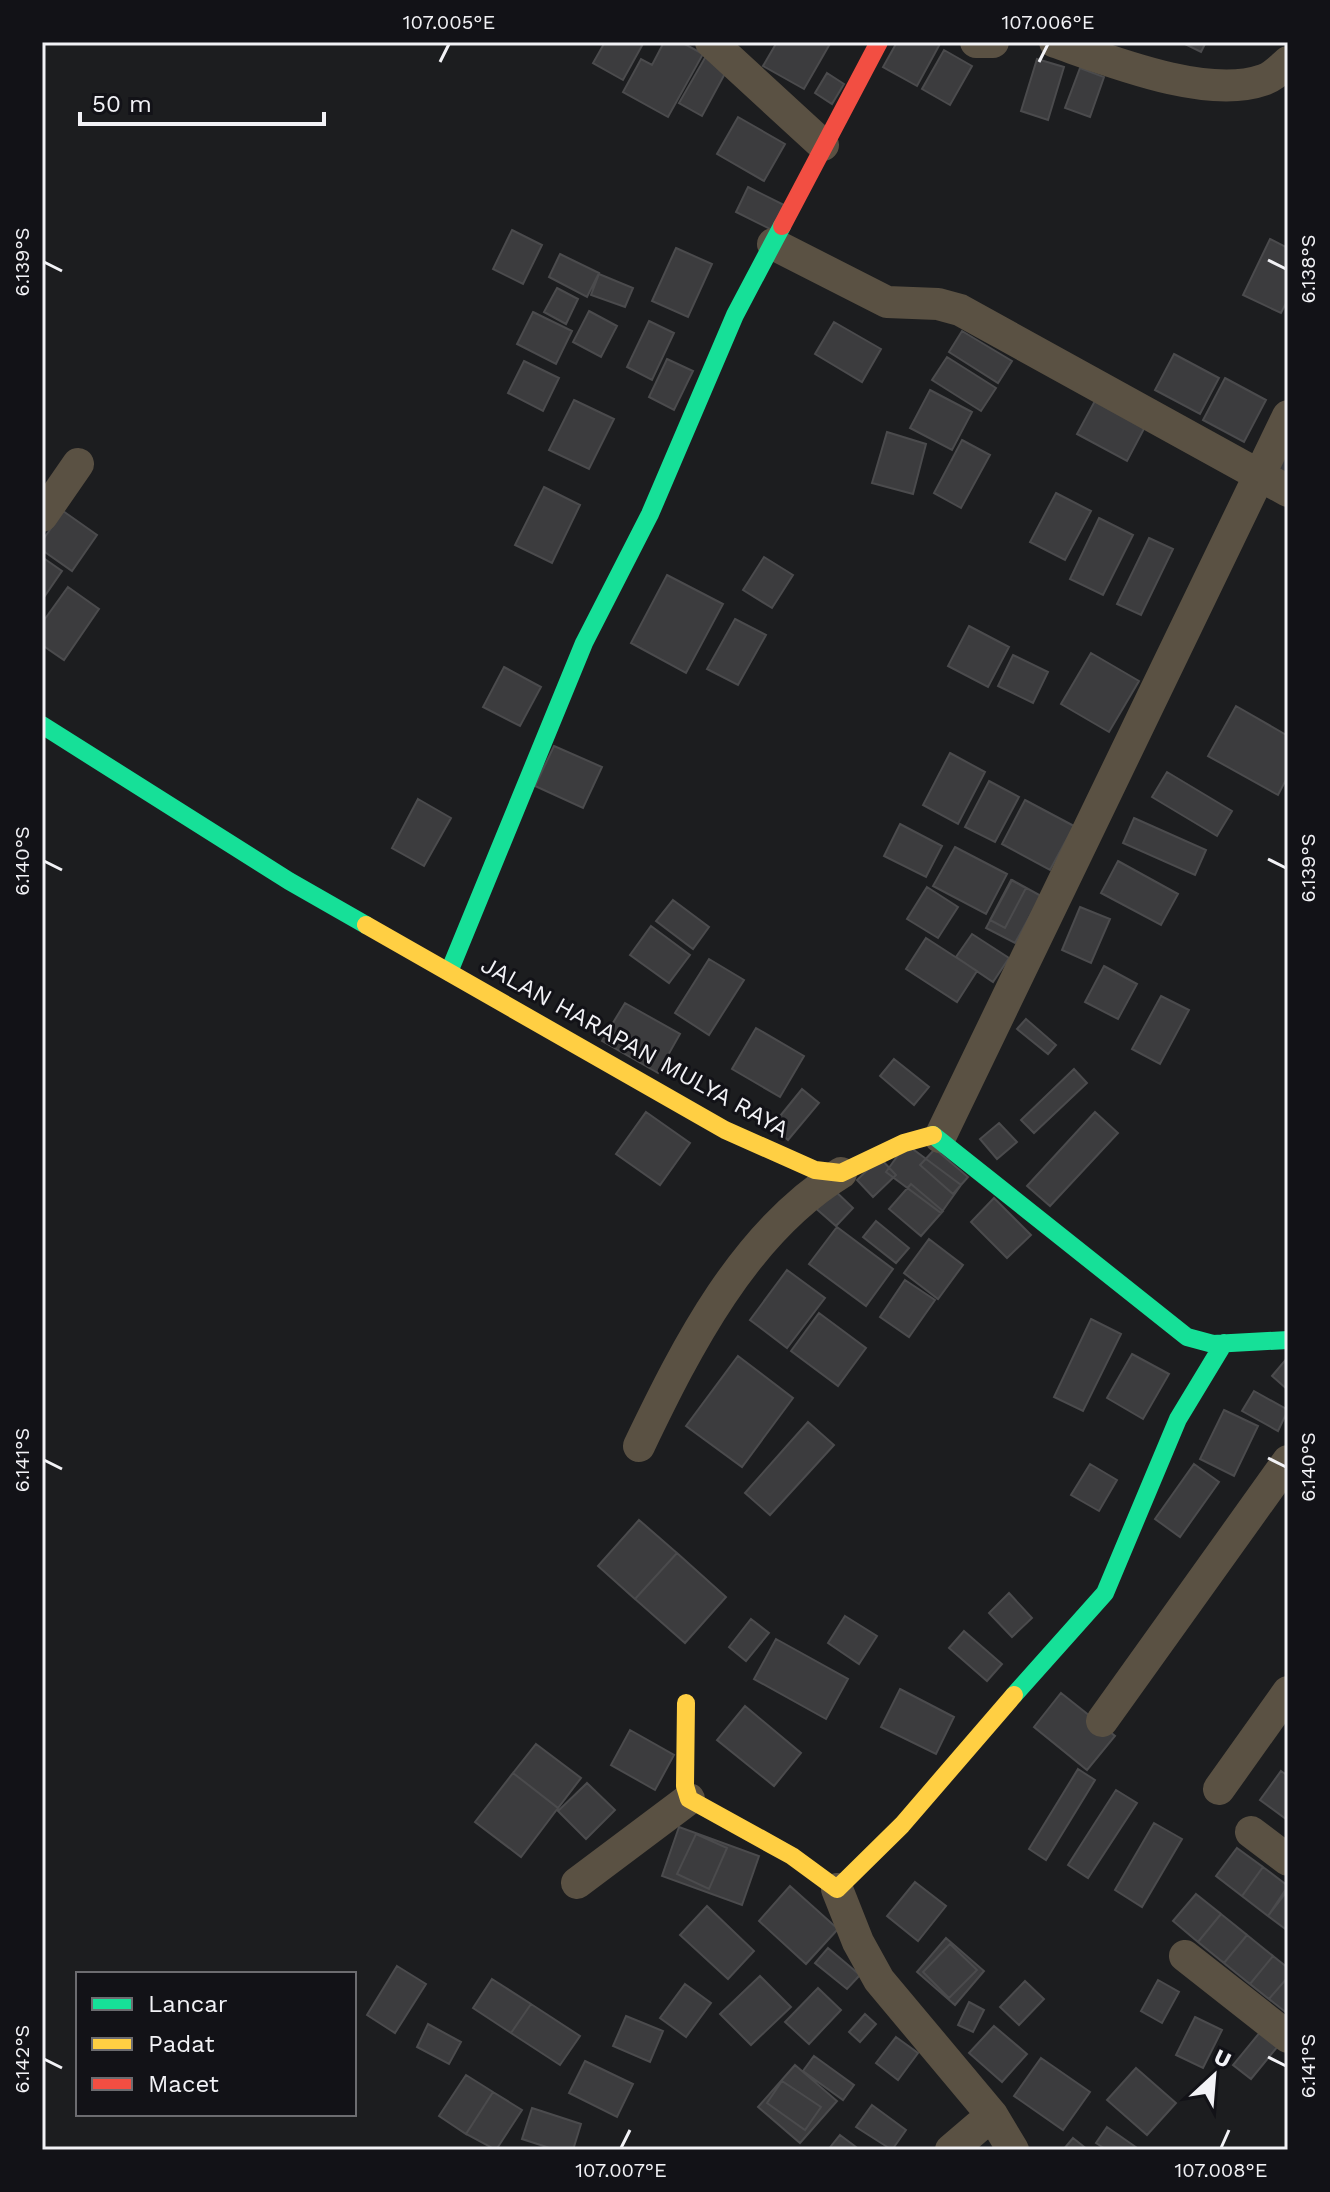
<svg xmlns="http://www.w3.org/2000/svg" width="1330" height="2192" font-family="'Work Sans',sans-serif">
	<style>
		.building { fill: #3c3c3e; stroke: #4b4b4d; stroke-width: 2 }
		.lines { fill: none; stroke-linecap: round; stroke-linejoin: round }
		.street { stroke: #5a5143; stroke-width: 32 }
		.fast { stroke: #16e098; stroke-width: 18 }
		.slow { stroke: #ffcf43; stroke-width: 18 }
		.jam { stroke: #f24e42; stroke-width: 18 }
		.ticks { fill: none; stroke: #f2f2f6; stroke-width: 3 }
		.labels { text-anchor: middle; stroke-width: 6; stroke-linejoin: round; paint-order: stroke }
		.street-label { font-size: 24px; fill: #f2f2f6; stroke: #121217 }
		.neatline { fill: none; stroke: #f2f2f6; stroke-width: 3 }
		.ticks-label { font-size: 20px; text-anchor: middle; fill: #f2f2f6 }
	</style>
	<rect width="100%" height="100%" fill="#1c1d1f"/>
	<path class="building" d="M605,42H644L623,80L593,63Z
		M664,42H681L703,54L668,117L623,92L641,59L652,65Z
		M777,42H831L804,89L763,66Z
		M897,42H941L917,86L883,67Z
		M1181,42H1206L1201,52Z
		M944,50L972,66L950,105L922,89Z
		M706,56L728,68L702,116L679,103Z
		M1037,59L1064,67L1048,120L1021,111Z
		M1080,68L1104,77L1090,117L1065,108Z
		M827,73L844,84L832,104L815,93Z
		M738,117L785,144L764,181L717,154Z
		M748,187L784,205L772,230L736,212Z
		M512,230L542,245L523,284L493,269Z
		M1270,239L1288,248V299L1281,313L1243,295Z
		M676,248L712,264L688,317L652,301Z
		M560,254L599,273L587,297L549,277Z
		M599,274L633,288L625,307L591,295Z
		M557,288L578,299L566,324L544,312Z
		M589,311L617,326L601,357L573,342Z
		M533,312L572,331L556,364L517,344Z
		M649,321L674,333L652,380L627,367Z
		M834,322L881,349L862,382L815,354Z
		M962,331L1012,361L998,383L949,352Z
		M1174,354L1219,378L1200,414L1155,390Z
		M947,357L996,388L981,411L932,380Z
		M667,359L693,371L674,410L649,397Z
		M524,361L559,378L543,411L508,393Z
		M1225,378L1266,400L1244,442L1203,420Z
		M930,390L972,412L952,450L910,428Z
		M1097,397L1147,423L1127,461L1077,434Z
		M574,400L614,419L589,469L549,450Z
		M887,432L926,444L913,494L872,483Z
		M962,440L990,455L961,508L934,493Z
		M1288,444V483L1273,475Z
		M544,487L580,505L552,563L515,545Z
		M1056,493L1091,511L1065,560L1030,542Z
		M63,511L97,535L72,571L42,550V541Z
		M1099,518L1133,535L1103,595L1070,579Z
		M1149,538L1173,549L1141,615L1117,604Z
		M42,557L62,571L42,600Z
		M764,557L793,575L772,608L743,590Z
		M667,575L723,604L686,673L631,643Z
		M68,587L99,609L64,660L42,645V623Z
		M735,619L766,635L738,685L707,669Z
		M969,626L1009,647L988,687L948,666Z
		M1091,653L1139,681L1109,732L1061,704Z
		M1013,655L1048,672L1033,703L998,686Z
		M504,667L541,687L520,726L483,707Z
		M1236,706L1288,736V776L1278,795L1208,756Z
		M554,746L602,767L583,808L535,786Z
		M950,753L985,772L958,824L923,805Z
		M1167,772L1232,811L1217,836L1152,797Z
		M989,781L1019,797L995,842L965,827Z
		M418,799L451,818L424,866L392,848Z
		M1025,800L1074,826L1050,870L1002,844Z
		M1134,818L1206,850L1195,875L1123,843Z
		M900,824L942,846L926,877L884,856Z
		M955,847L1007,874L986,914L933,886Z
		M1118,861L1178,894L1161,925L1101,893Z
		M1011,880L1026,888L1005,928L990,920Z
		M1012,880L1041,896L1015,943L986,928Z
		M927,887L958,907L938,938L907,919Z
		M673,900L709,927L693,949L656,921Z
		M1080,907L1110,919L1091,963L1062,950Z
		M651,926L690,955L669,983L630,955Z
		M972,934L1009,958L993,982L956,957Z
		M926,938L977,971L957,1002L906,969Z
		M709,959L744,980L709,1035L675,1013Z
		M1104,966L1137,984L1118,1019L1085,1002Z
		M1161,996L1189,1010L1160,1064L1132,1049Z
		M625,1003L680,1034L658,1073L602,1041Z
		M1026,1019L1056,1045L1048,1054L1017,1029Z
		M756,1028L804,1056L780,1097L732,1069Z
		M894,1059L929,1087L914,1105L880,1076Z
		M1074,1069L1087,1083L1034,1133L1021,1120Z
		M802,1089L819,1103L788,1140L772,1126Z
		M646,1112L690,1143L660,1185L616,1154Z
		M1095,1112L1118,1133L1050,1206L1027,1186Z
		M999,1123L1017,1142L997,1159L980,1139Z
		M906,1144L961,1185L941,1213L886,1172Z
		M935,1149L968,1177L953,1194L920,1165Z
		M880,1158L896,1175L873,1197L857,1180Z
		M911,1184L943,1211L921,1236L889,1209Z
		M831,1187L853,1208L836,1226L813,1206Z
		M994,1198L1031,1235L1007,1258L971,1222Z
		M876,1221L909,1248L896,1263L863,1237Z
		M837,1227L893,1269L866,1306L809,1264Z
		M929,1239L963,1265L938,1299L904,1273Z
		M787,1270L825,1298L787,1348L750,1320Z
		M905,1280L935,1300L909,1337L880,1317Z
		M819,1313L866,1348L838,1386L791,1351Z
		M1091,1319L1121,1334L1083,1411L1054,1397Z
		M1132,1354L1169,1374L1143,1419L1107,1398Z
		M738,1356L793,1398L742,1467L686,1426Z
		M1288,1357V1390L1272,1376Z
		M1254,1391L1288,1410L1278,1431L1242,1411Z
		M1224,1410L1258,1426L1234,1476L1200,1459Z
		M808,1422L834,1445L770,1515L745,1493Z
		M1090,1464L1117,1480L1099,1511L1071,1495Z
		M1194,1464L1219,1482L1180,1537L1155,1519Z
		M639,1520L677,1553L635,1599L598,1566Z
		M677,1553L726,1597L685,1643L635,1599Z
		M1009,1593L1032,1618L1012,1637L989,1613Z
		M845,1616L877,1636L859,1664L828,1643Z
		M751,1619L769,1633L746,1661L729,1647Z
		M964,1631L1002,1664L987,1681L949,1648Z
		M776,1639L848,1679L826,1719L754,1679Z
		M900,1689L954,1717L936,1754L881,1727Z
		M1061,1693L1115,1736L1087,1770L1034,1727Z
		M745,1706L801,1753L774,1786L717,1740Z
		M630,1730L674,1755L655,1790L611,1765Z
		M536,1744L581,1778L558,1808L513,1773Z
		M1078,1769L1095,1780L1046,1860L1029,1849Z
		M1281,1771L1288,1776L1286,1819L1260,1800Z
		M513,1773L558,1808L521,1857L475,1822Z
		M587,1783L615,1810L586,1839L558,1811Z
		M1116,1790L1137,1803L1088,1878L1068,1865Z
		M1154,1823L1182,1839L1142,1907L1115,1890Z
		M679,1827L759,1856L742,1905L662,1876Z
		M696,1834L727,1848L709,1889L677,1874Z
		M1237,1848L1263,1867L1242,1896L1216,1876Z
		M1263,1867L1288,1886L1268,1916L1242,1896Z
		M915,1882L946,1906L918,1941L887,1916Z
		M790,1886L838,1929L806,1964L759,1921Z
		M1288,1890V1931L1268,1916Z
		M1196,1894L1221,1914L1198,1942L1173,1921Z
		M707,1906L754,1951L728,1979L680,1935Z
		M1221,1914L1247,1935L1224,1963L1198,1942Z
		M1247,1935L1273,1956L1250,1984L1224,1963Z
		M946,1938L984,1971L955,2005L917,1972Z
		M950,1944L977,1970L949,1998L923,1972Z
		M828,1948L860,1975L847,1989L815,1963Z
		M1273,1956L1288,1968V1977L1269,1999L1250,1984Z
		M397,1966L426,1984L395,2033L367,2015Z
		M760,1976L791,2007L751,2045L720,2014Z
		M1288,1977V2014L1269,1999Z
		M492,1979L531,2004L511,2033L473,2008Z
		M1158,1980L1179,1992L1162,2023L1141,2011Z
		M1025,1981L1044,1999L1019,2025L1000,2007Z
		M685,1984L711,2003L686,2037L660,2018Z
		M818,1988L841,2010L809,2044L785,2022Z
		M969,2002L984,2010L973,2032L958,2025Z
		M531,2004L580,2036L560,2065L511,2033Z
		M865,2014L876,2024L860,2042L849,2032Z
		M626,2016L663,2031L650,2062L613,2046Z
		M1195,2017L1222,2030L1203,2068L1176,2055Z
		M428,2024L461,2042L449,2064L417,2047Z
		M994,2026L1027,2054L1002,2082L969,2053Z
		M1261,2031L1278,2046L1251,2079L1233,2065Z
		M896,2037L918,2053L898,2080L876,2063Z
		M814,2056L854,2085L843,2100L803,2071Z
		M1041,2058L1090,2092L1063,2130L1014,2096Z
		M585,2061L633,2084L617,2117L569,2093Z
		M795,2065L837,2101L800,2143L758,2107Z
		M1136,2068L1176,2103L1147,2135L1107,2100Z
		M466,2075L493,2092L466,2134L439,2116Z
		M782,2081L821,2107L805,2130L767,2103Z
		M493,2092L522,2110L496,2150L466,2134Z
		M872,2105L906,2130L892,2150L856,2127Z
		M532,2108L581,2124L573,2150H556L522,2139Z
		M1107,2127L1140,2150H1107L1096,2143Z
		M840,2135L860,2150H828Z
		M1073,2138L1088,2150H1063Z"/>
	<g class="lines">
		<path class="street" d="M711,42L823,145
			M976,42H993
			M1055,42C1110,61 1207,100 1263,80C1273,77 1280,69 1288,62
			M773,244L887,302L938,304L960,310L1288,491
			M42,516L78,464
			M940,1137L1288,416
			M639,1446C687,1346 744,1233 841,1173
			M1102,1721L1288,1461
			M1219,1789L1288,1692
			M1251,1832L1288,1860
			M577,1883L689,1799
			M837,1889L858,1942L879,1980L992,2115L1013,2150
			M1185,1956L1288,2037
			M951,2150L992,2115"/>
		<path class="fast" d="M42,725L289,881L366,925
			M449,972L584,643L650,514L735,315L782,226
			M933,1135L1187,1337L1213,1344L1288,1340
			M1014,1695L1105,1593L1178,1419L1224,1343"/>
		<path class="slow" d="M366,925L725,1130L815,1170L841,1173L904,1143L933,1135
			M686,1703L685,1786L689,1799L792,1856L837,1889L902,1825L1014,1695"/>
		<path class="jam" d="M782,226L879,42"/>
	</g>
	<path class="ticks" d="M440,62L449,44M1039,62L1048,44M1268,260L1286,269M44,262L62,271M1268,859L1286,868M44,861L62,870M1268,1458L1286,1467M44,1460L62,1469M1268,2057L1286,2066M44,2059L62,2068M621,2148L630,2130M1221,2148L1229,2130"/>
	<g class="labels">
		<g class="street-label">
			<text transform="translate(635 1047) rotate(29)" y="8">JALAN HARAPAN MULYA RAYA</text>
		</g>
	</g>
	<rect width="1330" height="2192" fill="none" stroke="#121217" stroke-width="88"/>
	<rect x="76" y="1972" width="280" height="144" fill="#121217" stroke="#6c6c70" stroke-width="2"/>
	<rect x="92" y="1998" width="40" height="12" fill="#16e098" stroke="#6c6c70" stroke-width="2"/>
	<text x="148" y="2012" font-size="24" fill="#f2f2f6">Lancar</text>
	<rect x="92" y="2038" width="40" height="12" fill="#ffcf43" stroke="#6c6c70" stroke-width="2"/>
	<text x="148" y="2052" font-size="24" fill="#f2f2f6">Padat</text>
	<rect x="92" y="2078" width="40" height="12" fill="#f24e42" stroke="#6c6c70" stroke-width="2"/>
	<text x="148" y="2092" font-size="24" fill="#f2f2f6">Macet</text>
	<g transform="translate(1214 2076) rotate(26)" stroke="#121217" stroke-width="6" paint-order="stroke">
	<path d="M0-6L14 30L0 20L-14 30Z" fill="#f2f2f6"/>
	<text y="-12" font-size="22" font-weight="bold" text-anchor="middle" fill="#f2f2f6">U</text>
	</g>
	<path d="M80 112v12h244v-12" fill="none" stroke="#f2f2f6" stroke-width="4"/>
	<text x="92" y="112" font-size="24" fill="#f2f2f6" stroke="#121217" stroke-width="6" paint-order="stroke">50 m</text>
	<rect x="44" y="44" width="1242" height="2104" class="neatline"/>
	<g class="ticks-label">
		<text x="449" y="29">107.005°E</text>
		<text x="1048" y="29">107.006°E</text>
		<text transform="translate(22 262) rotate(-90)" y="7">6.139°S</text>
		<text transform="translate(1308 269) rotate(-90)" y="7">6.138°S</text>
		<text transform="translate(22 861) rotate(-90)" y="7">6.140°S</text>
		<text transform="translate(1308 868) rotate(-90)" y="7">6.139°S</text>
		<text transform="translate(22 1460) rotate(-90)" y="7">6.141°S</text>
		<text transform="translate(1308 1467) rotate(-90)" y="7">6.140°S</text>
		<text transform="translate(22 2059) rotate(-90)" y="7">6.142°S</text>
		<text transform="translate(1308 2066) rotate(-90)" y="7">6.141°S</text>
		<text x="621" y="2177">107.007°E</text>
		<text x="1221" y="2177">107.008°E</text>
	</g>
</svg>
